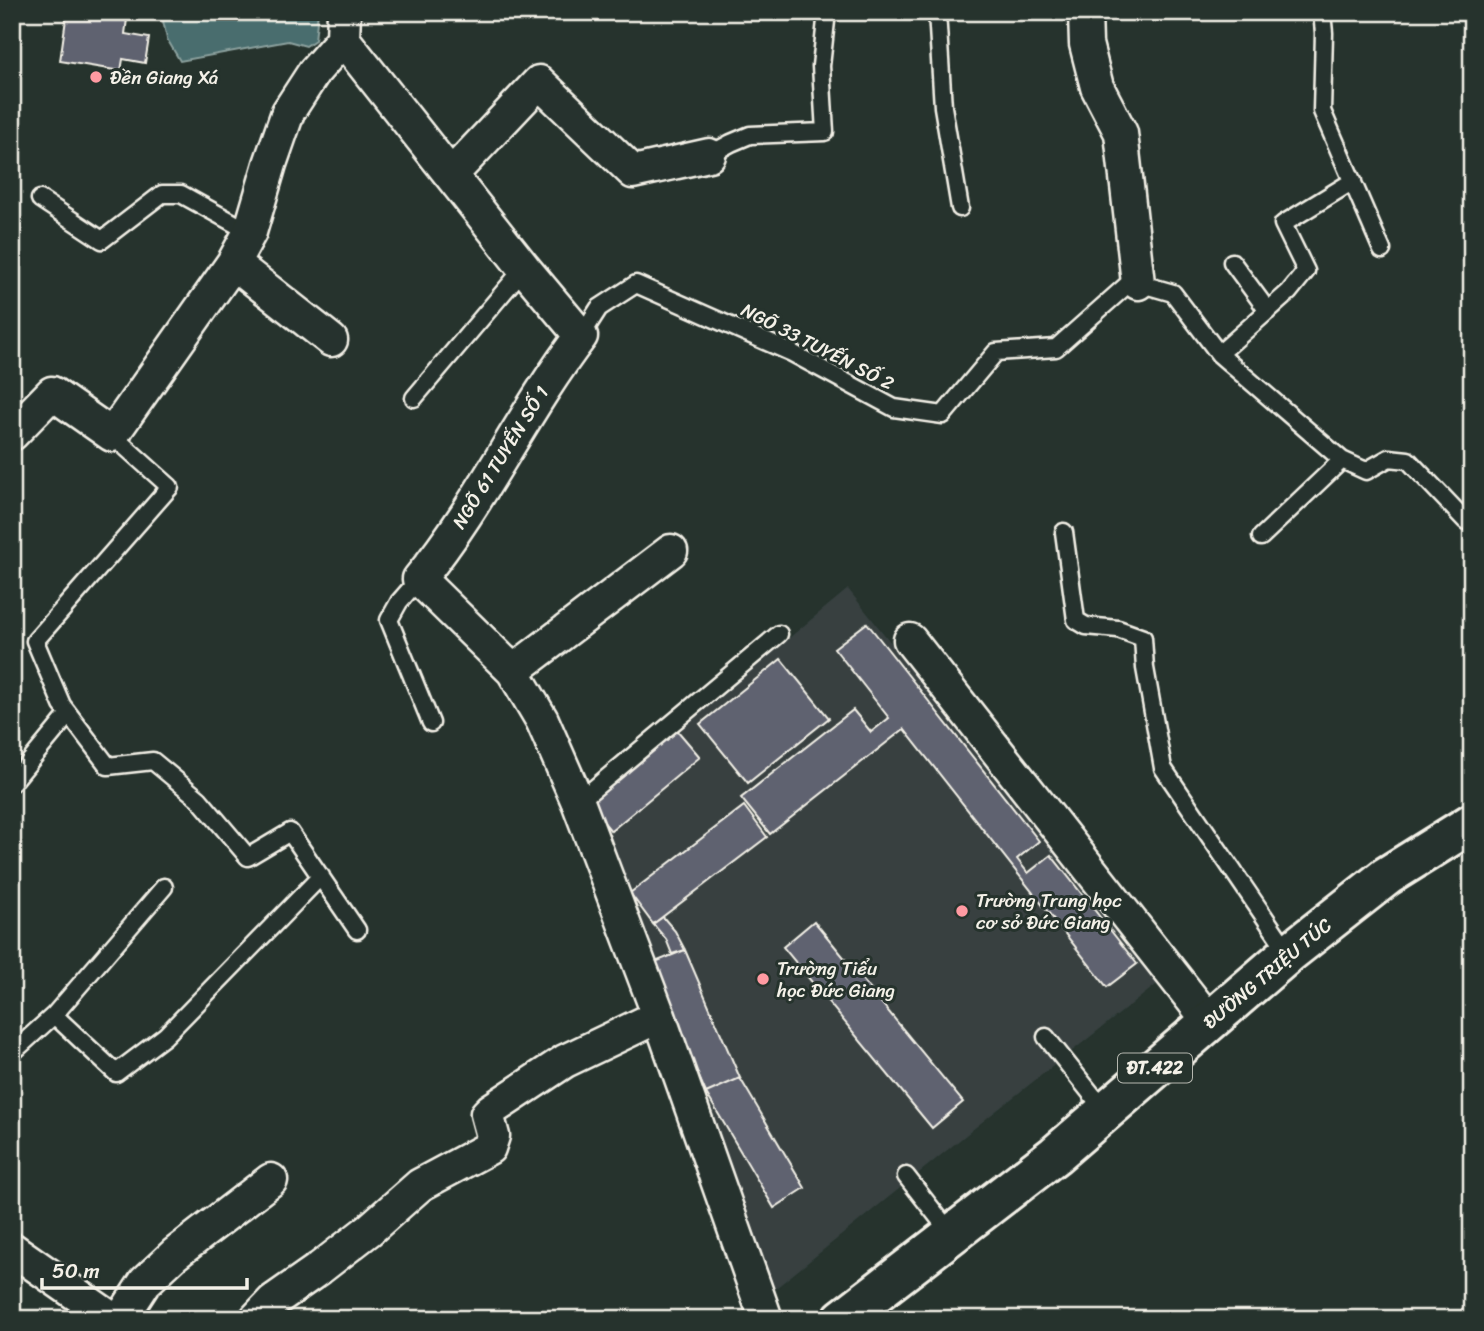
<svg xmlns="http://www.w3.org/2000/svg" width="1484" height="1331" font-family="Sriracha,sans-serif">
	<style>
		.built { fill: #374141 }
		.water { fill: #496d6e; stroke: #8da29f; stroke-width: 2 }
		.building { fill: #5e626f; stroke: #f4f1e8; stroke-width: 2 }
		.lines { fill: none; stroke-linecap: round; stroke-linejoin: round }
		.service-casing { stroke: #f4f1e8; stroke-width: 21 }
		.minor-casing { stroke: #f4f1e8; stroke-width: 37 }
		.primary-casing { stroke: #f4f1e8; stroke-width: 44 }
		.service { stroke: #26332d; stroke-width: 16 }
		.minor { stroke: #26332d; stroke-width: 32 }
		.primary { stroke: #26332d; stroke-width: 38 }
		.poi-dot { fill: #ff9aa2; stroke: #26332d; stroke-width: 2.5 }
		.labels { text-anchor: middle; stroke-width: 6; stroke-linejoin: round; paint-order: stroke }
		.shield { fill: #26332d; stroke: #b6b8b0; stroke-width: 2 }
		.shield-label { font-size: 18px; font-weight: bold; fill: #f4f1e8 }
		.poi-label { font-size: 19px; fill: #f4f1e8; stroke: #26332d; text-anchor: start }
		.street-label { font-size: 19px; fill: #f4f1e8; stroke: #26332d }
	</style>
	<rect width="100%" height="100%" fill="#26332d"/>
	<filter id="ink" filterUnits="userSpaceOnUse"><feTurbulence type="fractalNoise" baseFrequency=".0143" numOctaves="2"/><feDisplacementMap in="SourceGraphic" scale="14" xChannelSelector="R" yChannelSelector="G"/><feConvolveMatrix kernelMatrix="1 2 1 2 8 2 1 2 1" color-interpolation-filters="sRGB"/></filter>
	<g filter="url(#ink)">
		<path class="built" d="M848,589L1161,981L987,1118L766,1296L589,804Z"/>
		<path class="water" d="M161,12H318L315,40L306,46L288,41L180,61L167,39Z"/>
		<path class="building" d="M67,12H85L127,19L125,34L149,38L145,63L123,59L121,71L60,61Z
			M867,623L1039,841L1017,859L1028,873L1051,855L1137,964L1107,987L904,729L770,834L741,798L853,710L871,732L889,718L834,648Z
			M781,659L829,718L748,783L700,724Z
			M677,730L700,757L611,831L589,804Z
			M744,806L767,837L653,924L630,893Z
			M663,917L675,931L685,950L672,954L666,939L653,924Z
			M814,921L963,1102L932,1128L783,947Z
			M685,950L740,1078L706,1093L650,964Z
			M740,1078L805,1188L774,1208L706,1093Z"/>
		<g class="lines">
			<defs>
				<path id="service" d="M937,12L943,107L960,208
					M1322,12L1324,33L1322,111L1382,250
					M709,155L731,143L750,135L825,132L821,66L827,12
					M40,199L102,240L162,194H181L250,232
					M1232,262L1268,311
					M581,336L599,308L636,284L792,353L894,408L943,415L996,352L1056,348L1127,285L1138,283L1173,293L1219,354L1342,460L1366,471L1389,458L1408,460L1466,521
					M1219,354L1289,292L1306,271L1283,224L1353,181
					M414,398L524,268
					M112,435L170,487L35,641L62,705L108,766L153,761L199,799L248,857L290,832L357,930
					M1064,532L1076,620L1086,626L1118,629L1143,638L1145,668L1163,768L1289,953
					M1261,537L1342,460
					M419,579L399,602L389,620L431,723
					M12,783L69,714
					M578,802L779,634
					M54,1015L116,1073L165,1036L321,876
					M1046,1037L1105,1111
					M12,1053L54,1015L164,887
					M906,1176L952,1235"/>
				<path id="minor" d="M344,12L343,39L524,268L581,336C522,413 481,504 419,579L513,671L542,720L578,802L659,1016L766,1319
					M1085,12L1086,44L1097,87L1121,133L1138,283
					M451,175L539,82L633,172L709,155
					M233,263L331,340
					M12,434L52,393L112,435L233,263L250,232L270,164L288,112L314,72L343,39
					M910,640L1209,1021
					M513,671L671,551
					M12,1249L112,1319
					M121,1319L145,1282L175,1254L271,1180
					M256,1319L273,1301L320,1268L369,1230L420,1185L489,1148L493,1136L487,1114L491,1110L565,1061L659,1016"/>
				<path id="primary" d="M842,1319L1055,1155L1289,953L1387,876L1472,823"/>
			</defs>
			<use href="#service" class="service-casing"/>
			<use href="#minor" class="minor-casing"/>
			<use href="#primary" class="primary-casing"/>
			<use href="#service" class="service"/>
			<use href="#minor" class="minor"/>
			<use href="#primary" class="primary"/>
		</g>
	</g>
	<g class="poi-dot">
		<circle cx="96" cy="77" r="7"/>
		<circle cx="962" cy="911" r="7"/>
		<circle cx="763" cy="979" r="7"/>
	</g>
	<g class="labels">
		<rect class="shield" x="1118" y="1053.5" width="74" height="29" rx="5"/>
		<g class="shield-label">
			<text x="1155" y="1074">ĐT.422</text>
		</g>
		<g class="poi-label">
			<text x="110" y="84">Đền Giang Xá</text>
			<text x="976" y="907">Trường Trung học<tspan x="976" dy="22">cơ sở Đức Giang</tspan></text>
			<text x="777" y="975">Trường Tiểu<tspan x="777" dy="22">học Đức Giang</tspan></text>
		</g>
		<g class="street-label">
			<text transform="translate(818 346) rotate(27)" y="7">NGÕ 33 TUYẾN SỐ 2</text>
			<text transform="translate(500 457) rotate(-58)" y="7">NGÕ 61 TUYẾN SỐ 1</text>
			<text transform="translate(1267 973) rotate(-40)" y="7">ĐƯỜNG TRIỆU TÚC</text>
		</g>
	</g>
	<rect width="1484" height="1331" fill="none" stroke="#26332d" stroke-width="42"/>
	<rect x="21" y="21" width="1442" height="1289" fill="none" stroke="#f4f1e8" stroke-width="2.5" filter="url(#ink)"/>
	<path d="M42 1278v10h205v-10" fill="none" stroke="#f4f1e8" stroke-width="3.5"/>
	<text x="52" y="1278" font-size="21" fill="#f4f1e8" stroke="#26332d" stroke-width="5" paint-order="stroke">50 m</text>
</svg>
